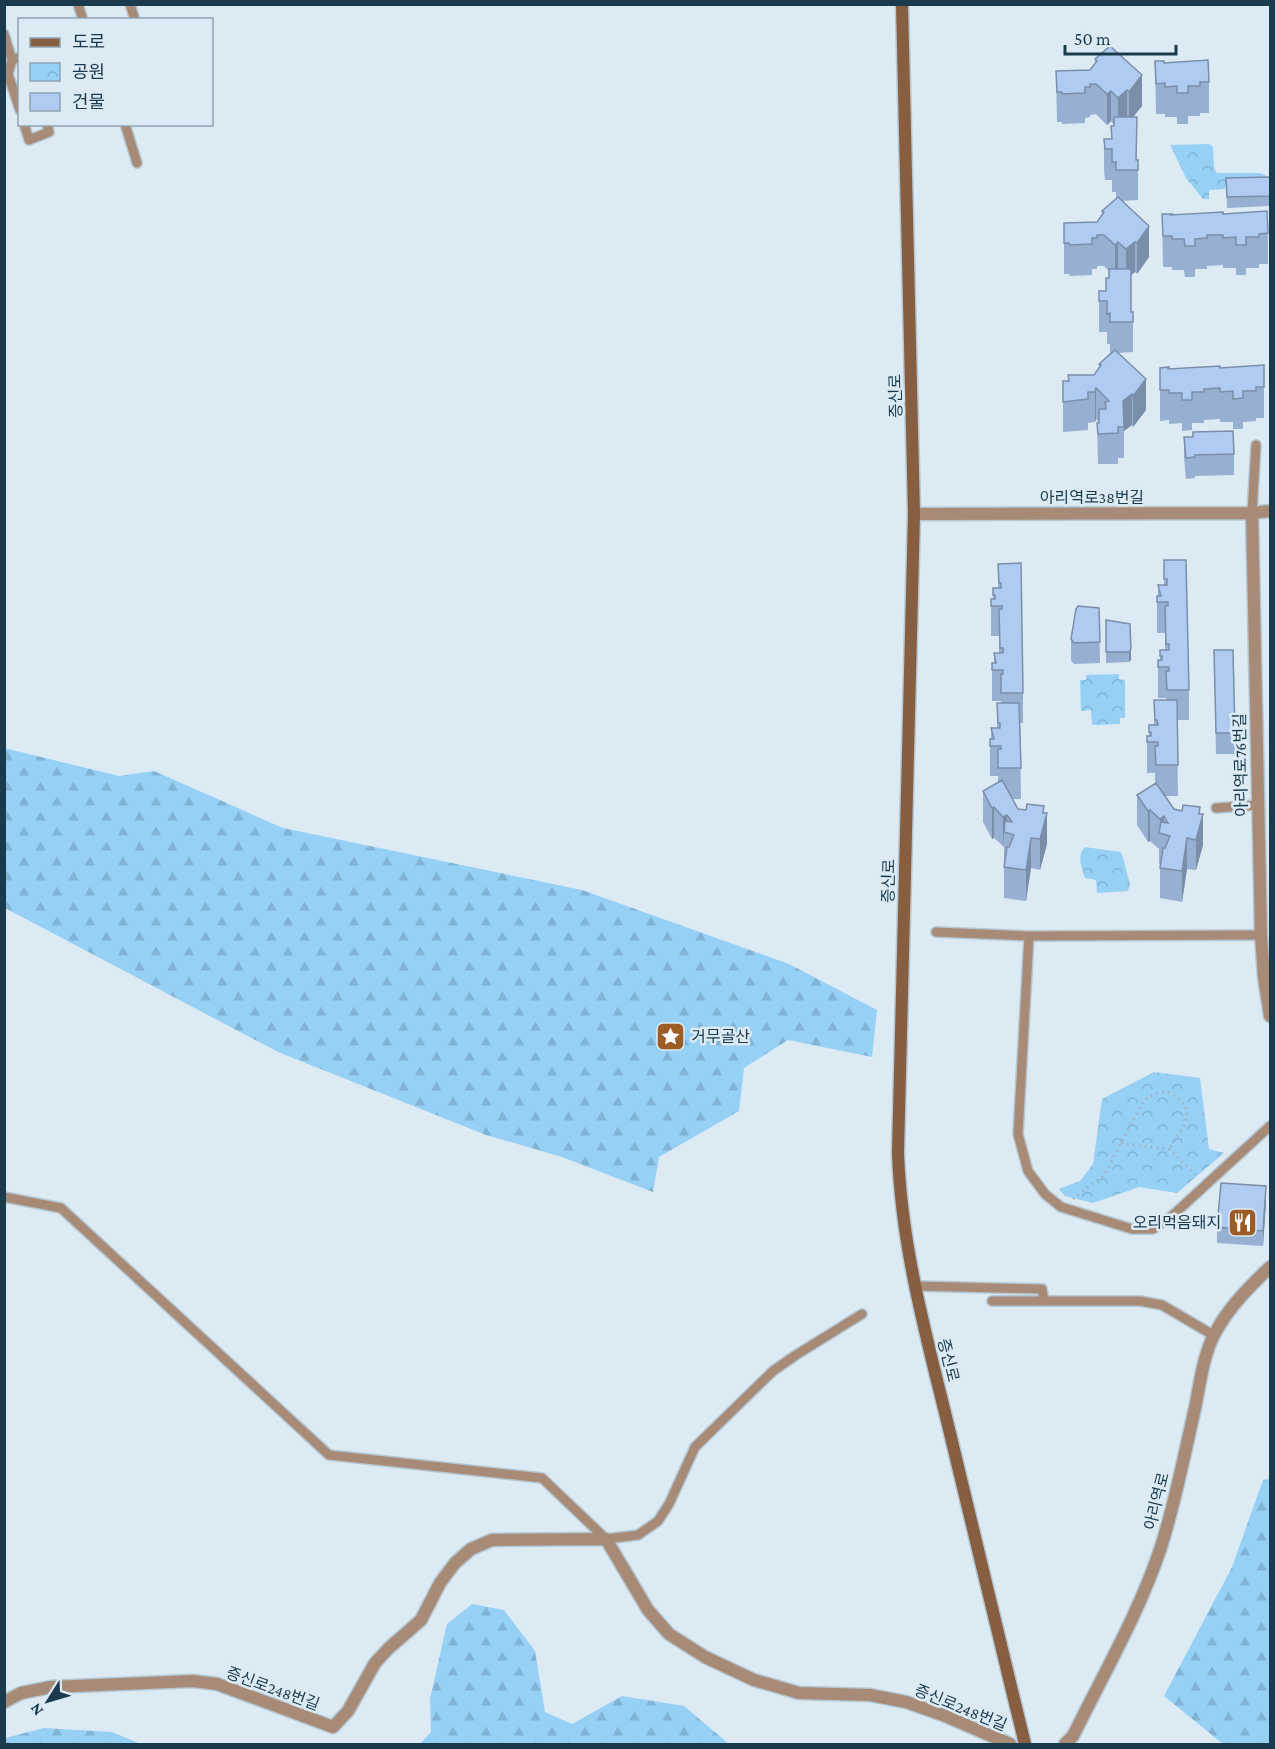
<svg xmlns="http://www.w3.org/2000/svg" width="1275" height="1749" font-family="'Crimson Pro','Noto Sans KR',serif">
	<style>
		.forest { fill: url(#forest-firs) }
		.park { fill: url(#park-crowns) }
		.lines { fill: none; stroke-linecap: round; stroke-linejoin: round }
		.lane-casing { stroke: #b5c7d3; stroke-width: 12 }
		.street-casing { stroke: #b5c7d3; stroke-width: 15 }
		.secondary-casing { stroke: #b5c7d3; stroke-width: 15 }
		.path { stroke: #9eb2bf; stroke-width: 3; stroke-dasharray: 1.5 4.5; stroke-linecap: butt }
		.lane { stroke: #a88b76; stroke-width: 9 }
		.street { stroke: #a88b76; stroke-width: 12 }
		.secondary { stroke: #875e3f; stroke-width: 12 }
		.wall { fill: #97afd0 }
		.shaded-wall { fill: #7b8ea9 }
		.building { fill: #b0cbf2; stroke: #7b8ea9; stroke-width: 1.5 }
		.labels { text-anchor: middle; stroke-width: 5; stroke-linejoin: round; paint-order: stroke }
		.street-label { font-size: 16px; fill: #1a3a4e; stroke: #dceaf4 }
		.poi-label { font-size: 16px; fill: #1a3a4e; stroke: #dceaf4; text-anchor: start }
	</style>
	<defs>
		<pattern id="forest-firs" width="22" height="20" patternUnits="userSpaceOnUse" patternTransform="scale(1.5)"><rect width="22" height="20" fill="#96d0f5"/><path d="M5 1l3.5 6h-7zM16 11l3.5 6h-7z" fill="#81b3d4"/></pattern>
		<pattern id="park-crowns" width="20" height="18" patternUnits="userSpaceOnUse" patternTransform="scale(1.5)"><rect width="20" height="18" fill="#96d0f5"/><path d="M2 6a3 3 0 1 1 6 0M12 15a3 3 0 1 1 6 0" fill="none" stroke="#81b3d4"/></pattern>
	</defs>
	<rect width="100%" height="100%" fill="#dceaf4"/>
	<path class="forest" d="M4,748L119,776L154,771L283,828L582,890L789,964L877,1010L872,1057L788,1040L744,1068L739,1111L659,1157L653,1192L562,1157L486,1135L278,1052L5,908Z
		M1270,1479V1744H1223L1164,1696L1232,1567L1263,1480Z
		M472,1604L504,1610L535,1651L545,1712L572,1724L622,1696L684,1706L729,1744H420L431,1732L430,1699L447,1624Z
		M44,1728L112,1732L141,1744H5V1738Z"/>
	<path class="park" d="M1209,144L1213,147L1214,168L1217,173H1260L1265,175L1270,185L1225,187V189L1209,190V199H1203L1186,178L1170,145Z
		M1119,674V679L1125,680V718H1120V724L1092,725L1091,710L1081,711L1080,680H1086V675Z
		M1085,847L1120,852L1122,854L1130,884L1128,891L1097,893L1096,880L1085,878C1082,868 1076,855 1085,847Z
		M1154,1072L1200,1078L1209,1149L1224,1153L1177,1193L1139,1187L1093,1203L1065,1196L1059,1189L1080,1181L1093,1164L1102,1099Z"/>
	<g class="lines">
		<defs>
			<path id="lane" d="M78,4L83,20
				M130,4L135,20
				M4,34L12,60L20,57
				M12,60L8,74L20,110
				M24,124L29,140L49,132L47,124
				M125,124L137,163
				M1252,513L1256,445
				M1216,808L1257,805
				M936,932L1029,936L1261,935
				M1029,936L1018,1134L1028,1171L1045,1194L1061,1207L1132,1229H1153L1173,1215L1270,1126
				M4,1197L61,1208L329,1455L542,1478L606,1539L638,1535L658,1521L669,1504L695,1447L773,1371L796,1355L862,1314
				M915,1286L1042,1289L1044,1301
				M992,1301H1140L1162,1305L1213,1335"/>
			<path id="street" d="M1252,513L1261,935L1264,977L1270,1016
				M914,514L1252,513L1270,511
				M4,1702L21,1693L51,1687L193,1681L217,1684L333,1727L348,1711L375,1663L389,1648L421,1620L440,1583L455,1563L471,1549L492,1540L606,1539L648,1610L669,1634L705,1657L754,1680L799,1693L870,1695L906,1702L943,1715L1010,1744
				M1065,1744L1073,1736C1103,1675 1138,1615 1160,1550C1175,1504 1184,1456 1195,1408C1200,1384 1203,1355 1215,1333C1229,1307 1249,1287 1270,1267"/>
			<path id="secondary" d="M902,4L914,514L898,1152C901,1245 926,1335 948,1425C974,1532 999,1638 1025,1744"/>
		</defs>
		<use href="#lane" class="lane-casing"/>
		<use href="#street" class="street-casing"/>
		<use href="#secondary" class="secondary-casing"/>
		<path class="path" d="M1121,1143L1169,1149L1197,1176
			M1073,1199L1104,1175L1143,1102L1150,1096L1165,1091C1201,1108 1186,1123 1169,1149"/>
		<use href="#lane" class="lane"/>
		<use href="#street" class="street"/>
		<use href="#secondary" class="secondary"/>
	</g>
	<path class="wall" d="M1110,46L1142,106L1133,117L1137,160H1138V200L1122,201L1149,257L1137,274L1135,272L1131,275V312L1133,322V352L1118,353L1146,410L1133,427L1132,425L1124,431V458H1118V464H1098L1097,423L1099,422L1096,419L1095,422L1088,423V430L1063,432V381H1068L1094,375L1099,368V364L1110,353V344H1107V332H1099V291H1106L1109,278V271L1104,266H1097V269H1092V275L1070,276L1069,274H1064V223L1097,222L1102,215V211L1116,199V192H1112V180H1105L1104,169V139H1111L1114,125L1111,121L1107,125L1096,114L1090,115V117L1085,118V123L1062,124V122H1057L1056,71L1090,70L1095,64V59Z
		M1155,61L1164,63L1209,82V113H1200V116H1188V124H1177V117H1165V114H1156Z
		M1270,177V206L1227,208L1226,178Z
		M1162,214L1172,215L1223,214L1268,233V264H1259V268H1246V275H1236V268H1223V265L1207,266V269H1195V277H1185L1184,270H1172V267H1163Z
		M1160,368L1169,369L1220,368L1264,387V418H1256V421L1243,422V429H1233V422H1220V419L1204,420V423H1192V430L1182,431V423L1169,424V420L1160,421Z
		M1184,437L1234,454V475L1195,476V478L1186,479L1184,458Z
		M1164,560L1189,690V720H1177L1178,796H1165L1174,809L1200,814L1203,845L1196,870L1187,869L1182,902L1160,898V864H1159V849L1150,841L1148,842L1137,825V795L1155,783V773H1147V736H1149V725H1154V700H1166V698H1158V660H1160V650H1165V633H1157V602L1158,596V585H1164Z
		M998,564L1023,693V723H1020L1021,799H1013L1018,809L1044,813L1047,844L1040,870L1031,868L1026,901L1004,898V847L994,838L992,839L983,822V791L998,783V776H990V739H991V728H997V703H1001V701H992V663H994V653H999V636H991V599H993V588H998Z
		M1099,608L1100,663L1074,664L1071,660V639Z
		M1106,620L1130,624L1131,660L1129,662L1106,663Z
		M1214,650L1235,733V754H1216Z
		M1266,1202L1263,1246L1217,1243V1227Z"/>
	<path class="shaded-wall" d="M1142,75V106L1129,122V92Z
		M1127,90V121L1118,128V98Z
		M1111,91V121L1107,125V94Z
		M1149,226V257L1137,274V243Z
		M1118,242V273L1115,276V245Z
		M1135,242V272L1126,280V249Z
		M1146,379V410L1133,427V396Z
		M1096,388V419L1095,422V392Z
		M1132,394V425L1124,431L1123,401Z
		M1131,649V660L1129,662V652Z
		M1044,806V823L1047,813V844L1040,870V839Z
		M994,807V838L992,839V808Z
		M1200,807V824L1203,814V845L1196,870V840Z
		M1150,810V841L1148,842V811Z
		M1007,815V833L1004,832L1003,848V817Z
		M1164,816V834L1160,833V819Z
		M1031,838V868L1026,901V870Z
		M1187,838V869L1182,902V871Z
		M1266,1186V1202L1263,1246V1231Z"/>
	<path class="building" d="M1110,46L1142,75L1129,92L1127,90L1118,98L1111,91L1107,94L1096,84H1090V87H1085V93L1062,94V92H1057L1056,71L1090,70L1097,61L1095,59Z
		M1208,60L1209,82H1200V86H1188V93H1177V86L1165,87V83L1156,84L1155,61H1164V63Z
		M1114,117H1137L1136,160H1138V170H1116V162H1112V149H1105L1104,139H1112L1111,126H1114Z
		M1270,177V196L1227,197L1226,178Z
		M1118,197L1149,226L1137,243L1135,242L1126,249L1118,242L1115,245L1104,235H1097V238H1092V244L1070,245L1069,243H1064V223L1097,222L1104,212L1102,211Z
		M1267,211L1268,233L1259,234V237H1246V245H1236V237L1223,238V235H1207V238L1195,239V246H1185L1184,239H1172V236H1163L1162,214H1172L1171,215L1223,212V214Z
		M1109,269H1131V312H1133V322H1110V313L1107,314V301H1099V291H1106V278H1109Z
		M1115,350L1146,379L1133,396L1132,394L1123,401L1124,427H1118V433L1098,434L1097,423H1099V409H1106L1105,402L1109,401L1096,388L1095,392H1088V399L1063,402V381H1069L1068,375H1094L1101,365L1099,364Z
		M1264,365V387H1256V391H1243V398L1233,399V391L1220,392V388L1204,389V392H1192V400H1182V393H1169V390H1160V368L1169,367L1168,369L1220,366V368Z
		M1233,431L1234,454L1195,455V457L1186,458L1184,437H1193V432Z
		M1164,560H1186L1189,690H1167L1166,671H1169V667H1158V660H1162V656H1160V650H1169V644H1166L1165,606H1168V602H1157V596H1161L1158,585H1167V579H1164Z
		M1021,563L1023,693H1001V674H1003V670H992V663H996L994,653H1003V648H1000L999,609H1002V606H991V599H995V595H993V588H1001V583H999L998,564Z
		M1078,606L1099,608L1100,642L1074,643L1071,639L1076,609Z
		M1106,620L1130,624L1131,649L1129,652H1106Z
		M1214,650H1233L1235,733H1216Z
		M1154,700H1177L1178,765H1156L1155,746H1158V742H1147V736H1151V732H1149V725H1158L1157,720H1155Z
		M997,703H1019L1021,768H998V749H1001V746H990V739H994L991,728H1000V723H998Z
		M1002,780L1018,809L1026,810L1027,804L1044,806L1043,813H1047L1040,839L1031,838L1026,870L1004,867L1007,847H1009L1014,835L1004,832L1005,821L1012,822L1007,815L1003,817L994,807L992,808L983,791Z
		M1156,783L1174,809L1182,811L1183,805L1200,807L1199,814H1203L1196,840L1187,838L1182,871L1160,868L1163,848H1165L1170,836L1159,833L1161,822L1168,823L1164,816L1160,819L1150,810L1148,811L1137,795Z
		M1221,1183L1266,1186L1263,1231L1217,1227Z"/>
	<defs>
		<symbol id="sight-square" viewBox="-11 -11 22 22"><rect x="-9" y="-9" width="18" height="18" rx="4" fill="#9c5c25" stroke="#dceaf4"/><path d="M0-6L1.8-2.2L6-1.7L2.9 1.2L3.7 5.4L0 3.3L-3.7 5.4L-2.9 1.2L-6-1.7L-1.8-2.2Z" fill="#fff"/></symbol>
		<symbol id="restaurant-square" viewBox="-11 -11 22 22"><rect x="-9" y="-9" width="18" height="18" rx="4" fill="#9c5c25" stroke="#dceaf4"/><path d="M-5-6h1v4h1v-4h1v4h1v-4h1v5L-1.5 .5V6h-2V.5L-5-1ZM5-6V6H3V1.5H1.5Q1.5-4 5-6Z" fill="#fff"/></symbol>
	</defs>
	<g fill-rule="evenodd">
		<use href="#sight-square" x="654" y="1020" width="33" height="33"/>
		<use href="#restaurant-square" x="1226" y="1206" width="33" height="33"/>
	</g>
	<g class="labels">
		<g class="street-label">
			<text transform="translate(895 396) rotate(-91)" y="6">증신로</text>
			<text x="1092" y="503">아리역로38번길</text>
			<text transform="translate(1240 765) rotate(-91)" y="6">아리역로76번길</text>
			<text transform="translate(888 881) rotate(-89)" y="6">증신로</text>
			<text transform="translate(949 1360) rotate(76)" y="6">증신로</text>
			<text transform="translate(1156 1501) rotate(-76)" y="6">아리역로</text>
			<text transform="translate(273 1688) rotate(20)" y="6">증신로248번길</text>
			<text transform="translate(961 1707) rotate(22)" y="6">증신로248번길</text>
		</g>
		<g class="poi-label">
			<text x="691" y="1042">거무골산</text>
			<text x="1221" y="1228" text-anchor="end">오리먹음돼지</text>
		</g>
	</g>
	<rect width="1275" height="1749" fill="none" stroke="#1a3a4e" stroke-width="12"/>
	<rect x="18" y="18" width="195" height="108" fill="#dceaf4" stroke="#8ea4b2" stroke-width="1.5"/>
	<rect x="30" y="38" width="30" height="9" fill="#875e3f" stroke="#8ea4b2" stroke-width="1.5"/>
	<text x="72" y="48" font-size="18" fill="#1a3a4e">도로</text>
	<rect x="30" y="63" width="30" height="18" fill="url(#park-crowns)" stroke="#8ea4b2" stroke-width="1.5"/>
	<text x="72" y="78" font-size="18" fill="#1a3a4e">공원</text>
	<rect x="30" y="93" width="30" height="18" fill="#b0cbf2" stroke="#8ea4b2" stroke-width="1.5"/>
	<text x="72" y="108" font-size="18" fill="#1a3a4e">건물</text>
	<g transform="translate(48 1701) rotate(233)" stroke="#dceaf4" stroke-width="4.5" paint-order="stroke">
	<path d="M0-4.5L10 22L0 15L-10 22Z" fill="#1a3a4e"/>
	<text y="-9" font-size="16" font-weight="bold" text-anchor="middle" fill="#1a3a4e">N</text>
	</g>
	<path d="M1065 45v9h111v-9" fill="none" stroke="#1a3a4e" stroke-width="3"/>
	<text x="1074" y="45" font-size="18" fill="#1a3a4e" stroke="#dceaf4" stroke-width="4.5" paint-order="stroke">50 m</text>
</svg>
